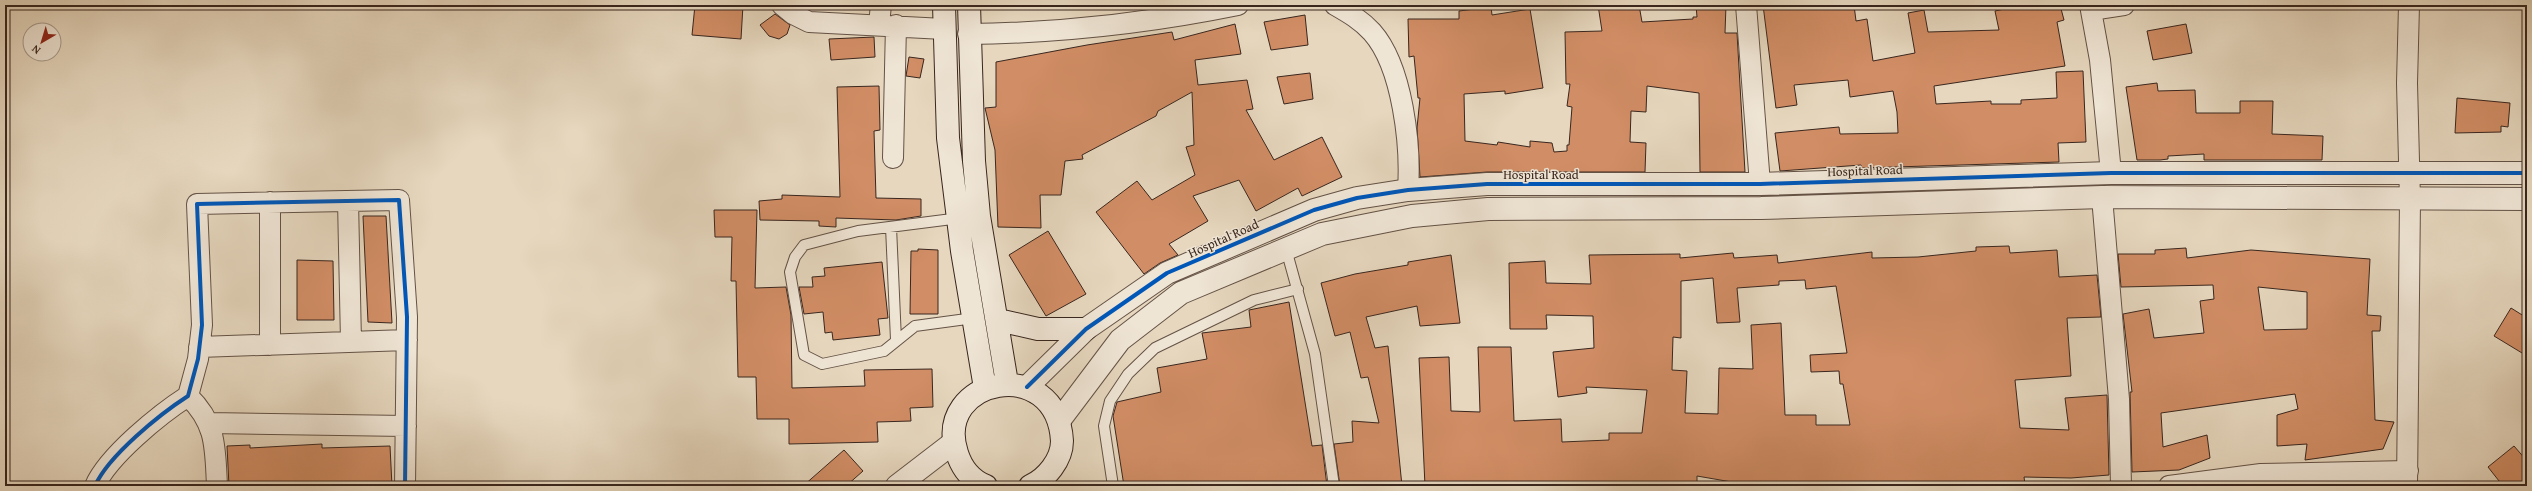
<svg xmlns="http://www.w3.org/2000/svg" width="2532" height="491" font-family="'Gentium Book Plus',serif">
	<style>
		.building { fill: #d18d65; stroke: #39261e; fill-rule: evenodd }
		.lines { fill: none; stroke-linecap: round; stroke-linejoin: round }
		.service-casing { stroke: #645246; stroke-width: 12 }
		.minor-casing { stroke: #645246; stroke-width: 22 }
		.tertiary-casing { stroke: #645246; stroke-width: 24 }
		.secondary-casing { stroke: #39261e; stroke-width: 24 }
		.service { stroke: #efe5d5; stroke-width: 10 }
		.minor { stroke: #efe5d5; stroke-width: 20 }
		.tertiary { stroke: #efe5d5; stroke-width: 22 }
		.secondary { stroke: #efe5d5; stroke-width: 22 }
		.cycleway-casing { stroke: #efe5d5; stroke-width: 6 }
		.cycleway { stroke: #0057b8; stroke-width: 4 }
		.labels { text-anchor: middle; stroke-width: 3; stroke-linejoin: round; paint-order: stroke }
		.street-label { font-size: 13px; fill: #39261e; stroke: #efe5d5 }
	</style>
	<rect width="100%" height="100%" fill="#e6d7be"/>
	<filter id="stains"><feTurbulence type="fractalNoise" baseFrequency=".005" numOctaves="4"/><feColorMatrix values="0 0 0 0 .2 0 0 0 0 .09 0 0 0 0 .02 0 0 0 .5 -.17"/></filter>
	<radialGradient id="worn" r=".72"><stop offset=".6" stop-color="#630" stop-opacity="0"/><stop offset="1" stop-color="#630" stop-opacity=".3"/></radialGradient>
	<path class="building" d="M695,5H743L741,39L692,35Z
		M1598,5H1639L1642,22L1693,19V17H1697L1696,5H1726L1725,33H1737L1745,172H1700L1699,93L1647,86L1646,112L1631,111L1630,142L1646,143L1645,172H1487L1420,177L1417,128L1420,98H1418L1414,56L1409,57L1408,19H1459V11L1491,7L1492,15L1530,9L1543,88L1505,94V91L1464,94L1465,141L1497,145L1498,142L1530,147V141L1552,143L1554,152L1567,151V145H1569L1572,107L1567,106L1570,84H1566L1565,32L1602,31Z
		M1763,5H1854L1856,21L1867,19L1873,61L1915,53L1908,13L1924,10L1928,32L1999,30L1995,11L2023,5H2060L2064,20L2057,22L2065,66L1934,86L1936,104L1991,101V104H2021V100L2057,98L2056,72L2083,71L2086,142L2058,143L2059,162L1861,168V165L1780,171L1775,133L1839,127L1840,134L1898,133L1897,112L1893,91L1850,97L1848,80L1794,85L1797,105L1776,108Z
		M775,14L790,25L787,34L779,39L769,36L760,25Z
		M1305,15L1308,45L1271,50L1264,22Z
		M1235,24L1241,54L1195,60L1198,85L1247,80L1253,109L1246,110L1274,160L1322,137L1342,177L1302,196L1298,188L1256,211L1239,180L1193,196L1208,221L1169,244L1178,255L1160,263L1144,274L1096,212L1137,181L1152,200L1195,175L1186,147L1194,145L1192,92L1158,111L1156,116L1082,155L1083,159L1065,161L1061,195H1040L1041,228L998,227L995,150L985,108L996,107V62L1087,45L1172,32L1174,40Z
		M2186,24L2192,53L2153,60L2147,31Z
		M874,37L875,57L831,60L829,39Z
		M909,57L924,59L920,78L906,76Z
		M1310,73L1313,99L1284,104L1277,77Z
		M2157,83L2158,91L2195,90L2196,113H2240V101H2273L2272,134L2323,136L2322,160H2204V154L2168,156V159L2160,160H2137L2126,87Z
		M879,86L880,130L874,131L876,198L921,199V216L896,220L836,218V227L819,226V221L760,220L759,201L782,199V195L840,197L837,87Z
		M2457,98L2510,103L2508,127L2501,126V132L2455,133Z
		M714,210H757L755,288L786,287L791,315L792,388L865,386L864,370L932,369L933,407L910,408L911,421L877,422L878,442L789,444V419H757L756,377H738L736,281H731L732,237H715Z
		M363,216H386L392,323L368,322Z
		M1048,231L1086,294L1046,316L1009,255Z
		M2009,246L2010,253L2057,250L2059,277L2097,275L2101,317L2067,318L2071,376L2015,380L2020,428L2069,430L2065,398L2107,395L2109,475L2071,478L2024,477L2025,484L1999,486H1860V482H1817V486H1755L1697,476V486H1425L1419,358L1449,357L1451,411L1480,412L1478,347H1511L1514,421L1561,419L1562,442L1609,440V433H1642L1647,390L1586,387L1587,393L1558,397L1553,352L1594,348L1593,316L1546,315L1547,329H1510L1509,263L1545,261L1546,283L1591,284L1589,255L1680,254V258L1733,253L1734,258L1777,255L1778,263L1872,252V258L1918,257L1976,251V247ZM1713,278L1717,323L1740,322L1737,288L1779,285V281L1805,280L1806,289L1836,286L1847,353L1810,355L1811,372L1839,371L1840,384H1843L1850,425H1816V415H1785L1781,323L1751,325L1753,369L1719,368L1718,414L1685,413L1687,371L1672,370L1673,337L1681,338V281Z
		M2186,248L2187,258L2251,250L2370,259L2367,315L2381,316L2380,331H2372L2375,420L2394,422L2383,449L2305,460L2307,444L2277,446V415L2298,409L2295,394L2161,413L2163,447L2207,435L2210,458L2179,470L2132,472L2130,392H2132L2123,314L2149,309L2154,338L2204,333L2200,301L2214,299L2213,285L2121,287L2118,254H2155V250ZM2258,287L2307,292V329L2264,330Z
		M918,249L938,250V314H910L911,251H918Z
		M1451,255L1460,323L1420,326L1417,306L1366,317L1375,348L1388,346L1402,486H1340L1334,444L1353,442L1352,421L1379,423L1368,377L1361,378L1350,332L1335,336L1321,283L1355,274L1408,265V262Z
		M297,260L333,261L334,320H297Z
		M882,262L888,318L878,319L880,335L833,340L832,332L825,333L823,312L804,314L799,287H813L812,277L825,276L824,268Z
		M1289,302L1312,446L1322,445L1327,486H1124L1113,416L1117,402L1161,392L1157,368L1207,359L1202,333L1251,327L1249,310Z
		M2511,308L2527,318V356L2494,336Z
		M322,444V448L390,446L392,486H229L227,446L250,445V448Z
		M2514,446L2527,461V486H2503L2488,467Z
		M844,450L863,471L846,486H803Z"/>
	<g class="lines">
		<defs>
			<path id="service" d="M960,218L858,231L804,245L795,257L790,272L804,355L822,364L884,351L915,326L974,318
				M891,227L896,340
				M1286,249L1315,354L1334,486
				M1113,486L1104,426L1110,401L1128,374L1155,348L1254,300L1298,289"/>
			<path id="minor" d="M782,5L793,14L809,22L944,29
				M1335,5C1349,13 1361,20 1372,32C1403,67 1411,146 1408,190
				M1746,5L1760,184
				M2090,5L2100,60L2111,173
				M2091,10L2124,5
				M879,24L881,5
				M968,34C1059,33 1150,23 1238,5
				M893,158L896,25
				M2102,197L2119,399L2121,486
				M348,201L351,342
				M270,202V345
				M199,347L407,340
				M188,396C217,424 215,448 217,486
				M208,423L406,426
				M95,486C108,456 160,414 188,396L198,359L202,325L197,204L399,200L407,317L405,486
				M2169,486L2261,474L2408,471
				M2407,486L2410,200L2407,83L2409,5"/>
			<path id="tertiary" d="M1027,387L1086,329L1167,273L1314,210L1357,198L1408,190L1487,184H1760L2111,173H2527
				M1059,421L1120,340L1181,293L1322,234L1412,216L1488,209L1761,208L2102,197L2527,199
				M897,486L953,443"/>
			<path id="secondary" d="M944,5L948,138L962,251L985,388
				M969,5L974,161L979,216L1007,383
				M998,320L1038,329H1086
				M986,486C971,480 962,469 957,453C932,378 1057,353 1062,441C1062,460 1046,479 1030,486"/>
		</defs>
		<use href="#service" class="service-casing"/>
		<use href="#minor" class="minor-casing"/>
		<use href="#tertiary" class="tertiary-casing"/>
		<use href="#secondary" class="secondary-casing"/>
		<use href="#service" class="service"/>
		<use href="#minor" class="minor"/>
		<use href="#tertiary" class="tertiary"/>
		<use href="#secondary" class="secondary"/>
		<defs>
			<path id="cycleway" d="M1027,387L1086,329L1167,273L1314,210L1357,198L1408,190L1487,184H1760L2111,173H2527
				M95,486C108,456 160,414 188,396L198,359L202,325L197,204L399,200L407,317L405,486"/>
		</defs>
		<use href="#cycleway" class="cycleway-casing"/>
		<use href="#cycleway" class="cycleway"/>
	</g>
	<g class="labels">
		<g class="street-label">
			<text transform="translate(1865 170) rotate(-2)" y="5">Hospital Road</text>
			<text x="1541" y="179">Hospital Road</text>
			<text transform="translate(1223 238) rotate(-24)" y="5">Hospital Road</text>
		</g>
	</g>
	<rect width="2532" height="491" fill="none" stroke="#e6d7be" stroke-width="20"/>
	<rect x="6" y="6" width="2520" height="479" fill="none" stroke="#39261e" stroke-width="2"/>
	<rect x="10" y="10" width="2512" height="471" fill="none" stroke="#39261e"/>
	<g transform="translate(42 42) rotate(218)"><circle r="19" fill="#efe5d5" stroke="#a6998c"/>
	<path d="M0-3L7 15L0 10L-7 15Z" fill="#8f2418"/>
	<text y="-6" font-size="11" font-weight="bold" text-anchor="middle" fill="#39261e">N</text>
	</g>
	<rect width="100%" height="100%" filter="url(#stains)"/>
	<rect width="100%" height="100%" fill="url(#worn)"/>
</svg>
